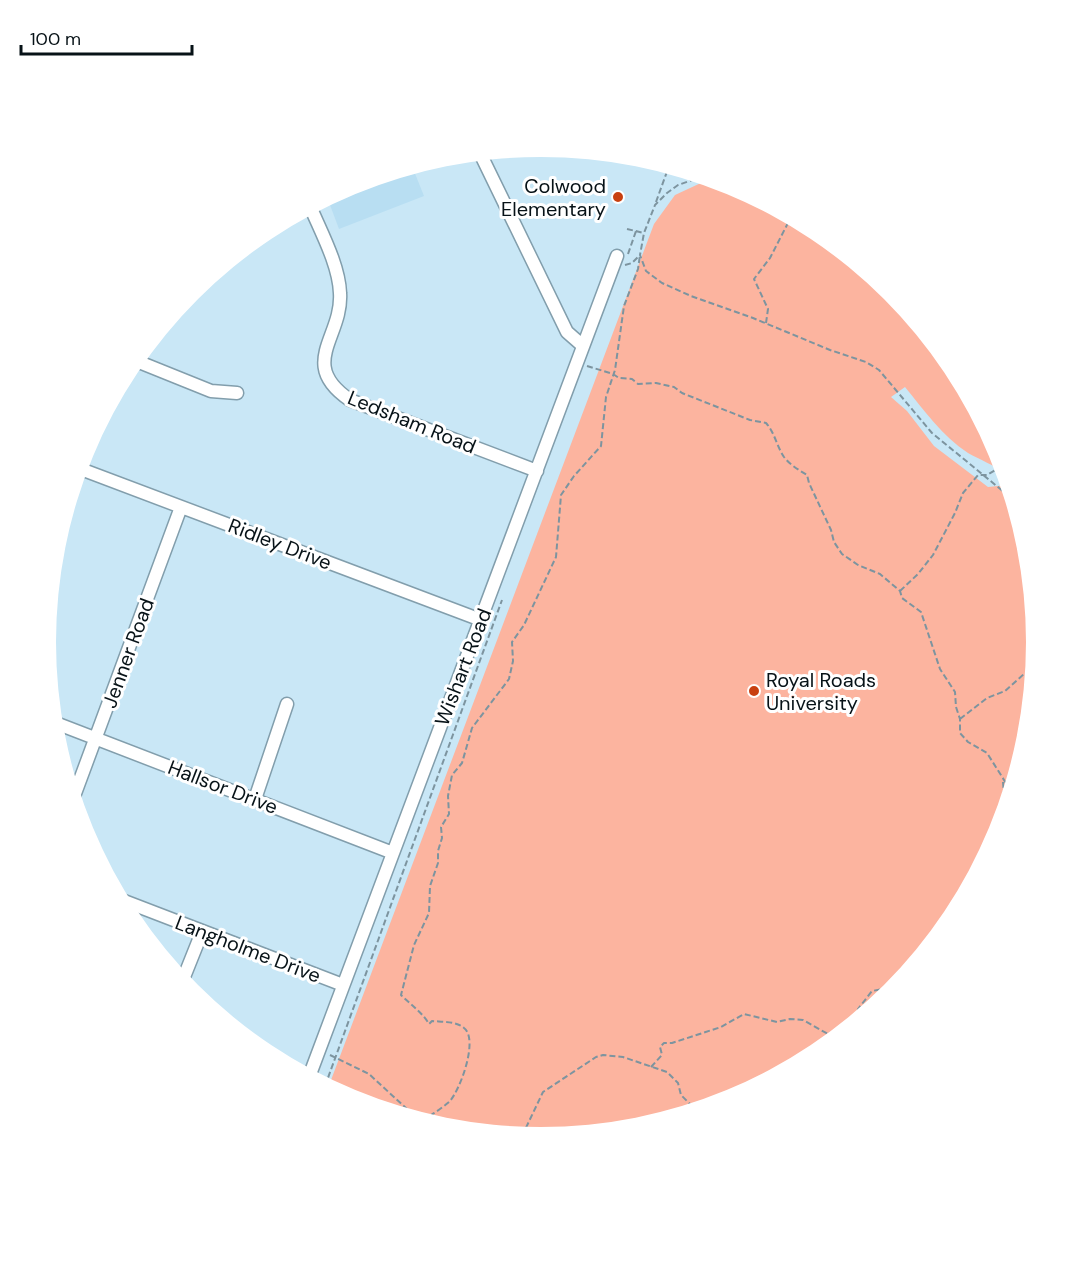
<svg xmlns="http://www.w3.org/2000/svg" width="1081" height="1284" font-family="'DM Sans',sans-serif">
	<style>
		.built { fill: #b8def2 }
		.green { fill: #fcb49f }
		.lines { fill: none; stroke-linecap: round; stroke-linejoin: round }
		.minor-casing { stroke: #829eac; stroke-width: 15 }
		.path { stroke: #7d949f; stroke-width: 2; stroke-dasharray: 6 3; stroke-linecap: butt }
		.minor { stroke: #fff; stroke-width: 12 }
		.poi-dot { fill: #c84010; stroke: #fff; stroke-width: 2 }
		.labels { text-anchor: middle; stroke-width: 6; stroke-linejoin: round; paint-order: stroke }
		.poi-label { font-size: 20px; fill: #071217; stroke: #fff; text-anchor: end }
		.street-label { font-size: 20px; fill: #071217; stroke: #fff }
	</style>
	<rect width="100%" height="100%" fill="#c9e7f6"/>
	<path class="built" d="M412,166L424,196L339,229L327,197L351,184Z"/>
	<path class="green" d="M703,182L734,186L816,230L891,292L953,367L998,453L1005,474C993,464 980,460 968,453C942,436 924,410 905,387L891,397L907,411L934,446L988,487L1008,485L1027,546L1036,642L1026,739L998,832L952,918L891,993L815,1054L730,1100L637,1128L540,1137L444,1128L351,1100L328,1088L654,224L675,195Z"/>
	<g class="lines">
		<defs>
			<path id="minor" d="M480,153L567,332L583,346
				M310,206C321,232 339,265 340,293C343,337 297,364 350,400L537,471
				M134,360L211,391L237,393
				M78,468L481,620
				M53,722L393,853
				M73,799L181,507
				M255,799L287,704
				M119,899L343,985
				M182,982L202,932
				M309,1077L617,256"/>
		</defs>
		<use href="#minor" class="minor-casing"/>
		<path class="path" d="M704,176L678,185L667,193L655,205L644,233L640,255L646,271L662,283L691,296L753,318L830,350L866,362L879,370L932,433L1004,492L1013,502
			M656,202L669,166
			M627,229L644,233
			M628,254L636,231
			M625,265L632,263L640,255
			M766,323L768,309L754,279L770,258L791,217
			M587,366L613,374L619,378L632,379L638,384L656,383L674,387L682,393L750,420L766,423C775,433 777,447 784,457C790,465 799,470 807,475L809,483L831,530L834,542L842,554L858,565L880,574L900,591L902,598L921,612L940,669L955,692L956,707L960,719V733L968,742L987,753L1011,791
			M900,591L918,574L933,555L955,513L963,493L978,475H987L1002,466
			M960,719L987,698L1005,691L1025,673L1033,669
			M1003,782L1005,810
			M998,832L1003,817
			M857,1020L858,1009L872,991L895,987
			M330,1055L369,1074L420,1121
			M651,1067L662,1055L660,1047L664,1043H672L721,1027L744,1014L777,1022L790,1019L803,1020L835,1038
			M325,1086L502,600
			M422,1121C431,1115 441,1109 449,1102C460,1091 479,1039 464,1028C456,1021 442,1022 432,1021L429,1024C422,1012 411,1005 401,995L414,945L429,913L430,886L438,863V851L442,838L441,827L449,814L448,796L452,775L462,763L472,728L509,679L513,661L512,642L524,625L556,557L561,495L574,476L601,446L606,397L615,370L624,306L638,269L640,255
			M522,1136L543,1092L596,1057L603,1055L623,1057L667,1072L678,1083L681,1095L696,1110"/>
		<use href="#minor" class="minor"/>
	</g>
	<g class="poi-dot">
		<circle cx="618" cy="197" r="6"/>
		<circle cx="754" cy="691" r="6"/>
	</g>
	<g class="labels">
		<g class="poi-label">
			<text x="606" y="193">Colwood<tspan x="606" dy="23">Elementary</tspan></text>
			<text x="766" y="687" text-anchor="start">Royal Roads<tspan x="766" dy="23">University</tspan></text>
		</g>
		<g class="street-label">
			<text transform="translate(412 422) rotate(22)" y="7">Ledsham Road</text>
			<text transform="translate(280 544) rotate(21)" y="7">Ridley Drive</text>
			<text transform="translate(128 653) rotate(-70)" y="7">Jenner Road</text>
			<text transform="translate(463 667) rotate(-69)" y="7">Wishart Road</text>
			<text transform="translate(223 787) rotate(21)" y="7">Hallsor Drive</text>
			<text transform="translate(248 949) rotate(21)" y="7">Langholme Drive</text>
		</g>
	</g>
	<path d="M0 0H1081V1284H0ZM56 642a485 485 0 1 1 970 0a485 485 0 1 1-970 0Z" fill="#fff" fill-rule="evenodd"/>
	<path d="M21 45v9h171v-9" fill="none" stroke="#071217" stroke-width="3"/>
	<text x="30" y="45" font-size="18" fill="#071217" stroke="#ffffff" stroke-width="4.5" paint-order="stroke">100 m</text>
</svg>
